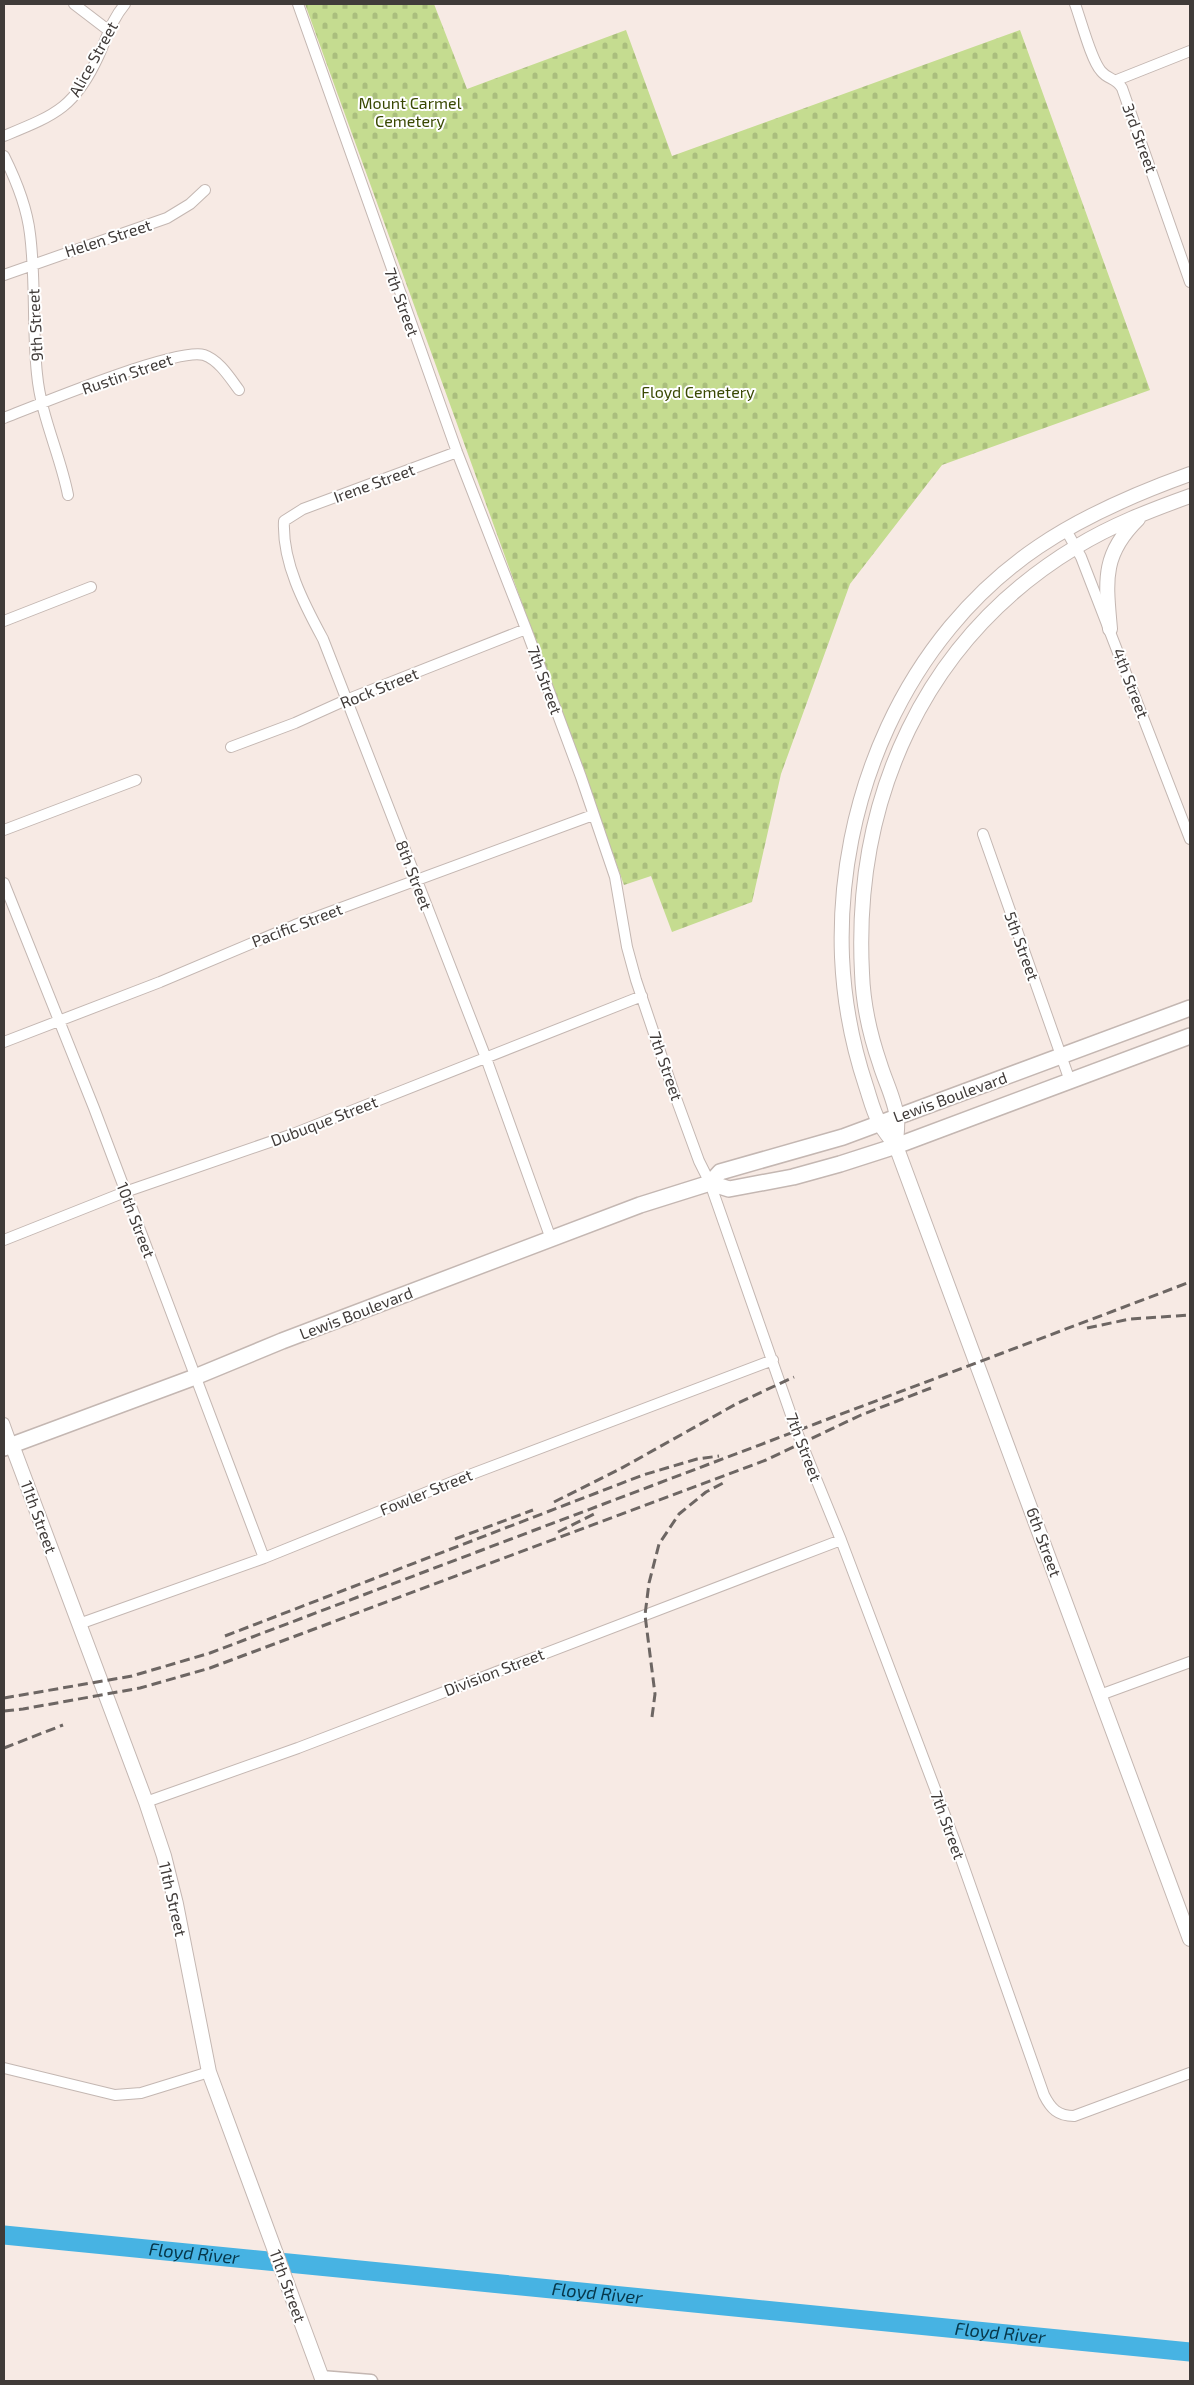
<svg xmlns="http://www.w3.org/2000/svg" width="1194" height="2385" font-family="'Exo 2',sans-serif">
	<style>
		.cemetery { fill: url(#cemetery-stones) }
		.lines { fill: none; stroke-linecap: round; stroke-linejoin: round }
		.river { stroke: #47b3e3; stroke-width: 19 }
		.minor-casing { stroke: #c4b7b2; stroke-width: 12 }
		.tertiary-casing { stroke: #c4b7b2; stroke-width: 15 }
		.secondary-casing { stroke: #c4b7b2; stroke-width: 16 }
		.primary-casing { stroke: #c4b7b2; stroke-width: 18 }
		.minor { stroke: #fff; stroke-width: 10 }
		.tertiary { stroke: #fff; stroke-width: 12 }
		.secondary { stroke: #fff; stroke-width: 14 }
		.primary { stroke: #fff; stroke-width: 15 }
		.rail { stroke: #6d6663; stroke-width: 3; stroke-dasharray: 10 5; stroke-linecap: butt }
		.labels { text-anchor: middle; stroke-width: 4; stroke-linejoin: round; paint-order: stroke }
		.street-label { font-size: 16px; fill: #403b39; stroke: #fff }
		.park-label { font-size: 16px; fill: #394802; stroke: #fff }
		.water-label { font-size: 18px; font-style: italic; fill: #06374a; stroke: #fff }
	</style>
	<defs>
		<pattern id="cemetery-stones" width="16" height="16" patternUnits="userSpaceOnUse" patternTransform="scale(1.25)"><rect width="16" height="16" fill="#c5dc90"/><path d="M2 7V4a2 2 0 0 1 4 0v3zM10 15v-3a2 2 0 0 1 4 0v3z" fill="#aabe7d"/></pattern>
	</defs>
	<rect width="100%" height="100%" fill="#f7eae4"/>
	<path class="cemetery" d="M305,4H434L467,89L626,30L672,156L1020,30L1150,390L942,465L850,584L781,774L752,902L672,932L651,876L624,885Z"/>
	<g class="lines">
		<path class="river" id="s1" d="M4,2235L1190,2352"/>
		<defs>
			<path id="minor" d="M74,4L108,30
				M298,4L457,452L526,629L581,777L615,877L627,947L636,980L673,1090L699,1161L710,1183L797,1432L841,1540L954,1839L1044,2095C1051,2109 1058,2116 1074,2116L1190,2073
				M1075,4C1081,20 1091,60 1101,71C1108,80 1115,77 1122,88L1190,282
				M1117,80L1190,51
				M4,136C55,115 75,108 99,55C108,35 111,21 125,4
				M4,156C16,180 27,208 30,234C36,281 32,328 37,374C41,417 60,454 68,495
				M4,275L167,218L190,204L205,190
				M4,418C37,405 177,347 204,355C219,360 230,378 239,390
				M457,452L303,509L284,521C282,562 304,604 323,639L486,1058L551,1239
				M1066,530L1081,557L1190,839
				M4,621L91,587
				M231,747L295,723L346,700L526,629
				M4,830L136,780
				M983,834L1070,1081
				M4,883L94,1108L264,1558
				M4,1042L160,982L295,925L593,815
				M4,1240L125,1192L293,1134L642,996
				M4,1423L12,1445
				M79,1624L264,1558L472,1474L773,1360
				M1100,1695L1190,1662
				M146,1802L298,1748L841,1540
				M4,2068L115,2095L141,2093L209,2072"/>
			<path id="tertiary" d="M321,2377L371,2381"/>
			<path id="secondary" d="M1190,474C1137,493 1085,515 1038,547C905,637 836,800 842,957C844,1002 852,1044 866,1086C870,1098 873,1111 879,1122C883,1130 890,1138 896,1146L1190,1939
				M1110,629C1106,582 1101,555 1138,519
				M896,1146C896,1137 898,1127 897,1118C895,1100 885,1081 880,1064C870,1035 863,1003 862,973C853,799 924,639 1076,547C1112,525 1151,510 1190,496
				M12,1445L146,1802L164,1856L176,1904L209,2072L323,2381"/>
			<path id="primary" d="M710,1183L729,1189L793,1177L840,1164L896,1146L1190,1036
				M4,1448L195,1377L282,1341L640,1205L710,1183L720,1172L843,1137L1190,1008"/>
		</defs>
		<use href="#minor" class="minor-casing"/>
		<use href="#tertiary" class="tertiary-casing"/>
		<use href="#secondary" class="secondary-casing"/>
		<use href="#primary" class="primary-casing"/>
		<use href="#minor" class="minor"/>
		<use href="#tertiary" class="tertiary"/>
		<use href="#secondary" class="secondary"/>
		<use href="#primary" class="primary"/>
		<path class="rail" d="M1087,1328L1130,1319L1190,1315
			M554,1502L620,1469L736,1404L794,1377
			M558,1532L594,1514
			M455,1539L533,1510
			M225,1636L643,1475L697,1459L719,1456
			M4,1698L132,1676L210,1653L1190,1282
			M4,1711L23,1709L140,1688L210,1668L766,1460L861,1415L931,1388
			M652,1717L655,1694L645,1615L649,1583L659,1544L679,1514L706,1492L727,1481
			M4,1748L63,1725"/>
	</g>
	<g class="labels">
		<g class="street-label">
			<text transform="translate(93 59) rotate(-61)" y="6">Alice Street</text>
			<text transform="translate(1140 138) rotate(70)" y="6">3rd Street</text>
			<text transform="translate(108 238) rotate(-18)" y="6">Helen Street</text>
			<text transform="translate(402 302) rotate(70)" y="6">7th Street</text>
			<text transform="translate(35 325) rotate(-93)" y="6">9th Street</text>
			<text transform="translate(127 374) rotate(-19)" y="6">Rustin Street</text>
			<text transform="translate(374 483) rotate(-20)" y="6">Irene Street</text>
			<text transform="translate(545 680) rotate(70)" y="6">7th Street</text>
			<text transform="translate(1131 683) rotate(69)" y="6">4th Street</text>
			<text transform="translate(379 688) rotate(-22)" y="6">Rock Street</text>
			<text transform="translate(414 875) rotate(69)" y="6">8th Street</text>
			<text transform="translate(297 925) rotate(-21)" y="6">Pacific Street</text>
			<text transform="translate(1022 946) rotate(70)" y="6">5th Street</text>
			<text transform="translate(666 1066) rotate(71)" y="6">7th Street</text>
			<text transform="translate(950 1097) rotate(-20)" y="6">Lewis Boulevard</text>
			<text transform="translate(324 1121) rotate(-21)" y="6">Dubuque Street</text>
			<text transform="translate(136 1220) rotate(69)" y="6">10th Street</text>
			<text transform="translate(356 1313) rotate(-21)" y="6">Lewis Boulevard</text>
			<text transform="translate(804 1447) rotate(69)" y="6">7th Street</text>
			<text transform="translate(426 1492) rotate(-22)" y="6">Fowler Street</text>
			<text transform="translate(39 1517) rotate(70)" y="6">11th Street</text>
			<text transform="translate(1044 1542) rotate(70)" y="6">6th Street</text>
			<text transform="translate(494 1672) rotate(-21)" y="6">Division Street</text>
			<text transform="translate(948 1825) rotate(70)" y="6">7th Street</text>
			<text transform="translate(173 1899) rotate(77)" y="6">11th Street</text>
			<text transform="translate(288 2286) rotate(70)" y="6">11th Street</text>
		</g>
		<g class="park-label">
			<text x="410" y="109">Mount Carmel<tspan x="410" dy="18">Cemetery</tspan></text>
			<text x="698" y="398">Floyd Cemetery</text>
		</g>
		<g class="water-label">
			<text dy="6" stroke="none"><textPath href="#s1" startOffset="191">Floyd River</textPath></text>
			<text dy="6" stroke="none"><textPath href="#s1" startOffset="596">Floyd River</textPath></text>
			<text dy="6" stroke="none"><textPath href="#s1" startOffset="1001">Floyd River</textPath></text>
		</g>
	</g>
	<rect width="1194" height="2385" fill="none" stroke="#403b39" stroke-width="10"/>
</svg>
